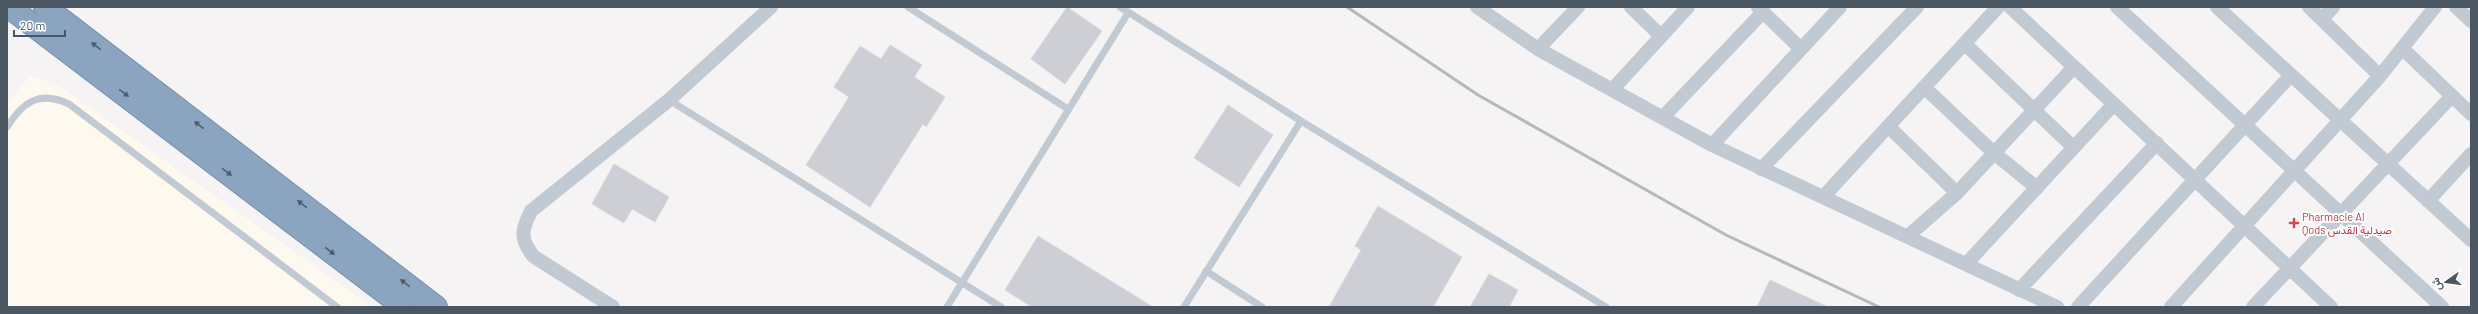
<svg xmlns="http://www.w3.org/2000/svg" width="2478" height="314" font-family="Barlow,Vazirmatn,sans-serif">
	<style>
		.commercial { fill: #fdf9ef }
		.building { fill: #cdcfd5; stroke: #d7d9de }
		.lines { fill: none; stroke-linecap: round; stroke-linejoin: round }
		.highway-casing { stroke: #7690ad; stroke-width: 24 }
		.lane { stroke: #c1cad2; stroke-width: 7 }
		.street { stroke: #c1cad2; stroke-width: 14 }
		.highway { stroke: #8ba5c1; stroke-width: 22 }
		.rail { stroke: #b5b8bd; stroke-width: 3 }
		.oneway { fill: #505e6b }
		.health-dot { fill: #e0444e; stroke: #fff; stroke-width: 1.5 }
		.labels { text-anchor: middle; stroke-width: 4; stroke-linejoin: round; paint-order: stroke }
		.health-label { font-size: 11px; fill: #be3a42; stroke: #fff; text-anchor: start }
	</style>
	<rect width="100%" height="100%" fill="#f5f3f3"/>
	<path class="commercial" d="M29,75L59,86L373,307H7V105Z"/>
	<path class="building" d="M1067,7L1102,31L1065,84L1031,59Z
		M890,45L922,65L914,77L945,97L926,127L923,124L870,207L806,165L849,97L834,87L860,46L881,59Z
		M1228,105L1273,135L1239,187L1194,158Z
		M614,164L669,197L655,222L632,209L624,223L592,204Z
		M1378,206L1462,257L1433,307H1329L1361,250L1355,246Z
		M1038,236L1153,307H1032L1005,290Z
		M1489,274L1518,290L1509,307H1470Z
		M1770,280L1828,307H1757Z"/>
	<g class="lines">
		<defs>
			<path id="highway" d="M9,7L404,307
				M45,7L436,307"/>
		</defs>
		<use href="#highway" class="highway-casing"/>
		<path class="lane" d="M908,7L1068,109
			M1120,7L1301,121L1606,307
			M669,100L1001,307
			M7,127C23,102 39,90 69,104L337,307
			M1206,271L1262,307
			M947,307L1128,13
			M1184,307L1301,121"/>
		<path class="street" d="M1477,7L1538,49L1712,145L2057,307
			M1631,7L1661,36
			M1758,7L1801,49
			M2010,7L2331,307
			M2117,7L2442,307
			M2217,7L2471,240
			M2309,7L2380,76
			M2456,7L2471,21
			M2322,19L2333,7
			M1965,44L2073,147
			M1538,49L1578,7
			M2403,49L2471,114
			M1924,87L1994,153L2037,188
			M1612,90L1688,7
			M1663,117L1763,12
			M1889,127L1957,193
			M1712,145L1840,7
			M1761,169L1917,7
			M1824,196L1998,7
			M2428,201L2471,154
			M1908,236L1957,193L2074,67
			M1967,263L2114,104
			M2019,290L2157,143
			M613,307L533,256C520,238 521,231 531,211L669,100L771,7
			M2078,307L2291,75
			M2171,307L2380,76L2435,7
			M2253,307L2452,96"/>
		<use href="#highway" class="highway"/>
		<path class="rail" d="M1347,7L1478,95L1726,235L1879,307"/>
	</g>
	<defs><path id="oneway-solid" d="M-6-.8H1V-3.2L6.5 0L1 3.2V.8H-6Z"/></defs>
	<g class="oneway">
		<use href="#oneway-solid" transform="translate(96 46) rotate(-143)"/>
		<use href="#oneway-solid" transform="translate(124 93) rotate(37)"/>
		<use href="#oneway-solid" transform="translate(199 125) rotate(-143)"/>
		<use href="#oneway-solid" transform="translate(227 172) rotate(37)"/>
		<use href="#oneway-solid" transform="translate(302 204) rotate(-143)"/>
		<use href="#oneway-solid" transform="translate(330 251) rotate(37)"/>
		<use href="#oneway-solid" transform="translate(405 283) rotate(-143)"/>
	</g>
	<path class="health-dot" d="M2292 217h4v4h4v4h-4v4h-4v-4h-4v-4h4z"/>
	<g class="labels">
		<g class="health-label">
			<text x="2302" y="221">Pharmacie Al<tspan x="2302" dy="13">Qods صيدلية القدس</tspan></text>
		</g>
	</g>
	<rect width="2478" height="314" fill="none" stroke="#4a5661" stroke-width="16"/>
	<g transform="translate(2446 282) rotate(256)" stroke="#ffffff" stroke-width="3" paint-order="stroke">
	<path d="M0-3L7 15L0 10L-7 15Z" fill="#4a5661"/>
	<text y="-6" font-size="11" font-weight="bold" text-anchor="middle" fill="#4a5661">ش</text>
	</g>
	<path d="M14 30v6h51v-6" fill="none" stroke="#4a5661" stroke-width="2"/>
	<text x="20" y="30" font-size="12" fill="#4a5661" stroke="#ffffff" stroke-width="3" paint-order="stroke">20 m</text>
</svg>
